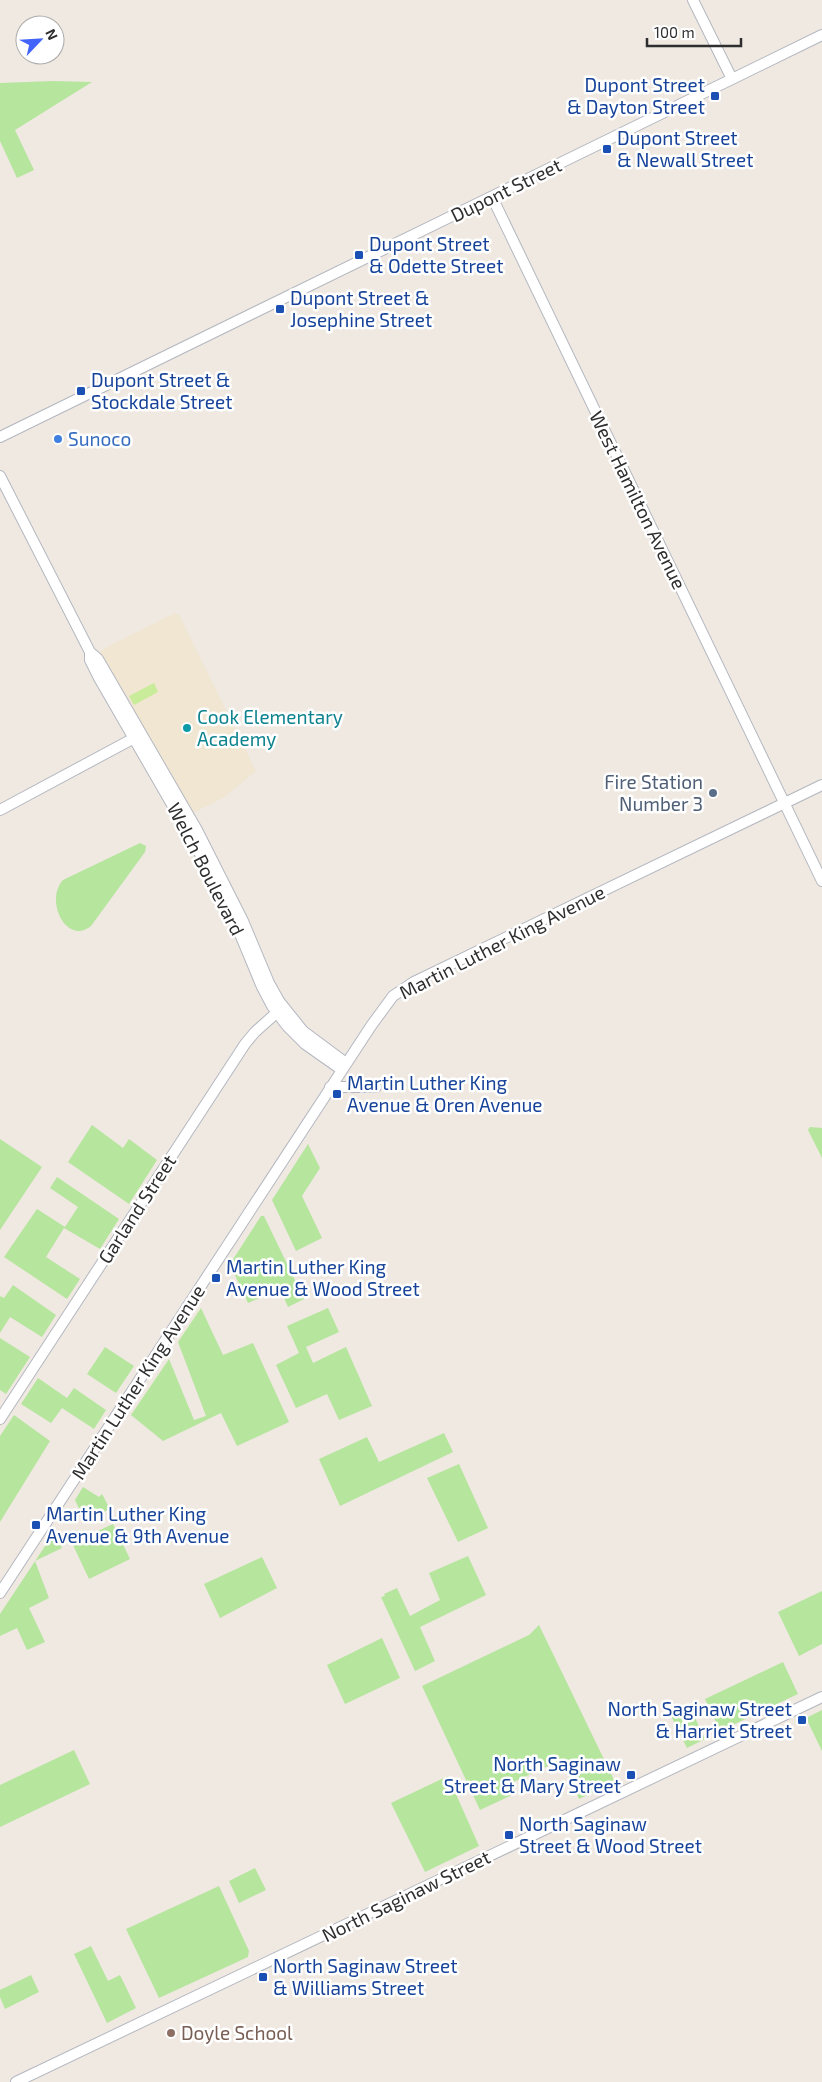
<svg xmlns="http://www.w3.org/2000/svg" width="822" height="2082" font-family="'Exo 2',sans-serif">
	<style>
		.education { fill: #f0e6d1 }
		.green { fill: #b6e59e }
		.pitch { fill: #c9ec9a }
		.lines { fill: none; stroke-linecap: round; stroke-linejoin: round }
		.secondary-casing { stroke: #b4b7c1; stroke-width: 12 }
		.secondary { stroke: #fff; stroke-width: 10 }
		.transit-dot { fill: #1a4fb4; stroke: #fff; stroke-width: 2 }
		.shop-dot { fill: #3f7fe0; stroke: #fff; stroke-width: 2 }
		.culture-dot { fill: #0f9aa8; stroke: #fff; stroke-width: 2 }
		.service-dot { fill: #5c6f8a; stroke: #fff; stroke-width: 2 }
		.education-dot { fill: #8d6e63; stroke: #fff; stroke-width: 2 }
		.labels { text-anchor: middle; stroke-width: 5; stroke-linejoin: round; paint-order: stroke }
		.transit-label { font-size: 19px; fill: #164399; stroke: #fff; text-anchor: start }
		.street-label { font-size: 19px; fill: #2e2e2e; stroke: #fff }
		.shop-label { font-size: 19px; fill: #366cbe; stroke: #fff; text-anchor: start }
		.culture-label { font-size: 19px; fill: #0d838f; stroke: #fff; text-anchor: start }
		.service-label { font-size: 19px; fill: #4e5e75; stroke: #fff; text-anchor: end }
		.education-label { font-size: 19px; fill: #785e54; stroke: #fff; text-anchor: start }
	</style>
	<rect width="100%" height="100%" fill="#efe9e1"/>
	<path class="education" d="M175,613L179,615L256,771L223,798L195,812L191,811L100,655V652L107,647Z"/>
	<path class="green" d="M53,81L92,82L15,130L34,170L17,178L0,141V83Z
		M140,843L146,846L145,852L91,926C67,946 44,901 63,880Z
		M92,1125L123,1148L129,1139L157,1160L129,1204L68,1162Z
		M810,1127L822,1128V1158L808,1130Z
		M0,1139L42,1167L0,1230Z
		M308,1144L320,1168L302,1196L322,1238L296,1251L272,1200Z
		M57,1177L119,1219L100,1249L64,1228L46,1257L80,1279L67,1299L4,1257L37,1209L65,1227L78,1207L50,1188Z
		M261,1216H264L304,1299L288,1307L280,1289L248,1303L230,1264Z
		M13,1285L56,1315L42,1337L10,1317L0,1333V1296L4,1298Z
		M201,1308L223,1355L253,1343L289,1422L237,1446L221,1413L163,1441L131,1415L169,1359L194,1420L206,1416L178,1342Z
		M328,1308L339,1332L306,1347L313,1363L346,1347L372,1406L339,1420L327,1394L296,1408L276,1365L299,1353L287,1326Z
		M0,1338L30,1357L6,1394L0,1390Z
		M105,1347L134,1366L116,1393L87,1374Z
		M38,1378L67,1398L74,1388L106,1410L94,1429L62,1408L51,1423L21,1404Z
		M14,1415L50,1441L0,1522V1436Z
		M444,1433L453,1452L340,1506L319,1459L367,1437L379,1462Z
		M459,1464L488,1528L458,1542L427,1478Z
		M83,1487L99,1497L102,1494L110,1509L85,1521L75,1500Z
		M113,1524L130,1559L89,1579L72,1543Z
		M51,1537L58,1539L62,1548L35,1561L49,1598L29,1608L45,1642L27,1650L17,1628L0,1636V1614Z
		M468,1556L486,1595L420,1627L435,1661L415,1671L381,1597L385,1596L384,1594L397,1588L410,1616L440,1600L429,1573Z
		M262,1557L277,1588L220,1618L204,1584Z
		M822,1591V1644L799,1656L778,1612Z
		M539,1625L615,1782L579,1799L561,1760L509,1784L514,1794L480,1810L422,1686L529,1635Z
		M382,1638L400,1678L345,1704L327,1665Z
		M783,1662L798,1694L720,1731L705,1699Z
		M689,1705L705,1739L687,1748L670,1714Z
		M822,1710V1751L806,1718Z
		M74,1750L90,1784L0,1827V1785Z
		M448,1776L479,1846L425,1872L391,1803Z
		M255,1868L266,1890L239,1903L229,1881Z
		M219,1886L249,1951L248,1957L159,1998L126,1929Z
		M91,1946L108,1981L120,1975L136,2008L107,2023L74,1954Z
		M31,1975L39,1992L5,2009L0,1997V1990Z"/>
	<path class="pitch" d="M154,683L158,692L134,705L129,696Z"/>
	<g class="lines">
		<defs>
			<path id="secondary" d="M693,0L732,79
				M492,197L822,881
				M0,437L822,35
				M0,476L90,652L98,659L197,830L243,921L269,983L279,1001L303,1031L346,1063
				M90,652V660L99,678L197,848L240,934L262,987L272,1006L287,1026L305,1044L342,1070
				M0,810L138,736
				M330,1087H376
				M0,1419L245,1044L255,1032L283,1007
				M0,1593L371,1026L393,996L414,982L822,785
				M16,2082L822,1697"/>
		</defs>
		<use href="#secondary" class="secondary-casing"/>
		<use href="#secondary" class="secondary"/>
	</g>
	<g class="transit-dot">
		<rect x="710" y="91" width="10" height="10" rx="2.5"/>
		<rect x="602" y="144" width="10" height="10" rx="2.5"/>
		<rect x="354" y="250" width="10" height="10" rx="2.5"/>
		<rect x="275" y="304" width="10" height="10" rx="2.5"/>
		<rect x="76" y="386" width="10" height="10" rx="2.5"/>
		<rect x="332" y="1089" width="10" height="10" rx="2.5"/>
		<rect x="211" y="1273" width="10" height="10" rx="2.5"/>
		<rect x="31" y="1520" width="10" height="10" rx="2.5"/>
		<rect x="797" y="1715" width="10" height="10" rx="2.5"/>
		<rect x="626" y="1770" width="10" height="10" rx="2.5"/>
		<rect x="504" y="1830" width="10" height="10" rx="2.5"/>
		<rect x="258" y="1972" width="10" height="10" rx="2.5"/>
	</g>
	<circle class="shop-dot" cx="58" cy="439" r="5"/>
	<circle class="culture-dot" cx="187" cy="728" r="5"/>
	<circle class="service-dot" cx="713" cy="793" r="5"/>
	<circle class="education-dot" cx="171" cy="2033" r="5"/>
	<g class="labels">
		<g class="transit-label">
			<text x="705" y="92" text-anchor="end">Dupont Street<tspan x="705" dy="22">&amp; Dayton Street</tspan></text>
			<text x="617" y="145">Dupont Street<tspan x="617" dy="22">&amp; Newall Street</tspan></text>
			<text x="369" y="251">Dupont Street<tspan x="369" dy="22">&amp; Odette Street</tspan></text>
			<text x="290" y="305">Dupont Street &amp;<tspan x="290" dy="22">Josephine Street</tspan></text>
			<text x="91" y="387">Dupont Street &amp;<tspan x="91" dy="22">Stockdale Street</tspan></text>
			<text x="347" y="1090">Martin Luther King<tspan x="347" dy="22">Avenue &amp; Oren Avenue</tspan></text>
			<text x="226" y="1274">Martin Luther King<tspan x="226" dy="22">Avenue &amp; Wood Street</tspan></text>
			<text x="46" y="1521">Martin Luther King<tspan x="46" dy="22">Avenue &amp; 9th Avenue</tspan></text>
			<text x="792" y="1716" text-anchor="end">North Saginaw Street<tspan x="792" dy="22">&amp; Harriet Street</tspan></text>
			<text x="621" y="1771" text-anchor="end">North Saginaw<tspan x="621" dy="22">Street &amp; Mary Street</tspan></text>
			<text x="519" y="1831">North Saginaw<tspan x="519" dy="22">Street &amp; Wood Street</tspan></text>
			<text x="273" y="1973">North Saginaw Street<tspan x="273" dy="22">&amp; Williams Street</tspan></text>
		</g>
		<g class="street-label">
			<text transform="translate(506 190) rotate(-26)" y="7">Dupont Street</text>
			<text transform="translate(638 500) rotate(64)" y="7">West Hamilton Avenue</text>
			<text transform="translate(206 869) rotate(63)" y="7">Welch Boulevard</text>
			<text transform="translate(502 942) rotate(-27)" y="7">Martin Luther King Avenue</text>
			<text transform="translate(137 1209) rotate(-57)" y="7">Garland Street</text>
			<text transform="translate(138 1382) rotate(-57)" y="7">Martin Luther King Avenue</text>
			<text transform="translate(406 1896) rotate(-26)" y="7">North Saginaw Street</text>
		</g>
		<g class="shop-label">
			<text x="68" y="446">Sunoco</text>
		</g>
		<g class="culture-label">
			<text x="197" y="724">Cook Elementary<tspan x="197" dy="22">Academy</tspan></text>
		</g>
		<g class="service-label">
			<text x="703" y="789">Fire Station<tspan x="703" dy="22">Number 3</tspan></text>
		</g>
		<g class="education-label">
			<text x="181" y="2040">Doyle School</text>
		</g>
	</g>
	<g transform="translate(40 40) rotate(65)"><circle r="24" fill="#ffffff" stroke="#ababab"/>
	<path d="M0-4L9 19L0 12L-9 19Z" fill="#4264fb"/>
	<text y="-8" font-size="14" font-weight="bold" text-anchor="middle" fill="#2e2e2e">N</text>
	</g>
	<path d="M647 38v8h94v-8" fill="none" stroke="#2e2e2e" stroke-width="2.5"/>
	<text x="654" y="38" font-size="15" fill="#2e2e2e" stroke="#ffffff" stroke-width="4" paint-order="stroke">100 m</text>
</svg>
